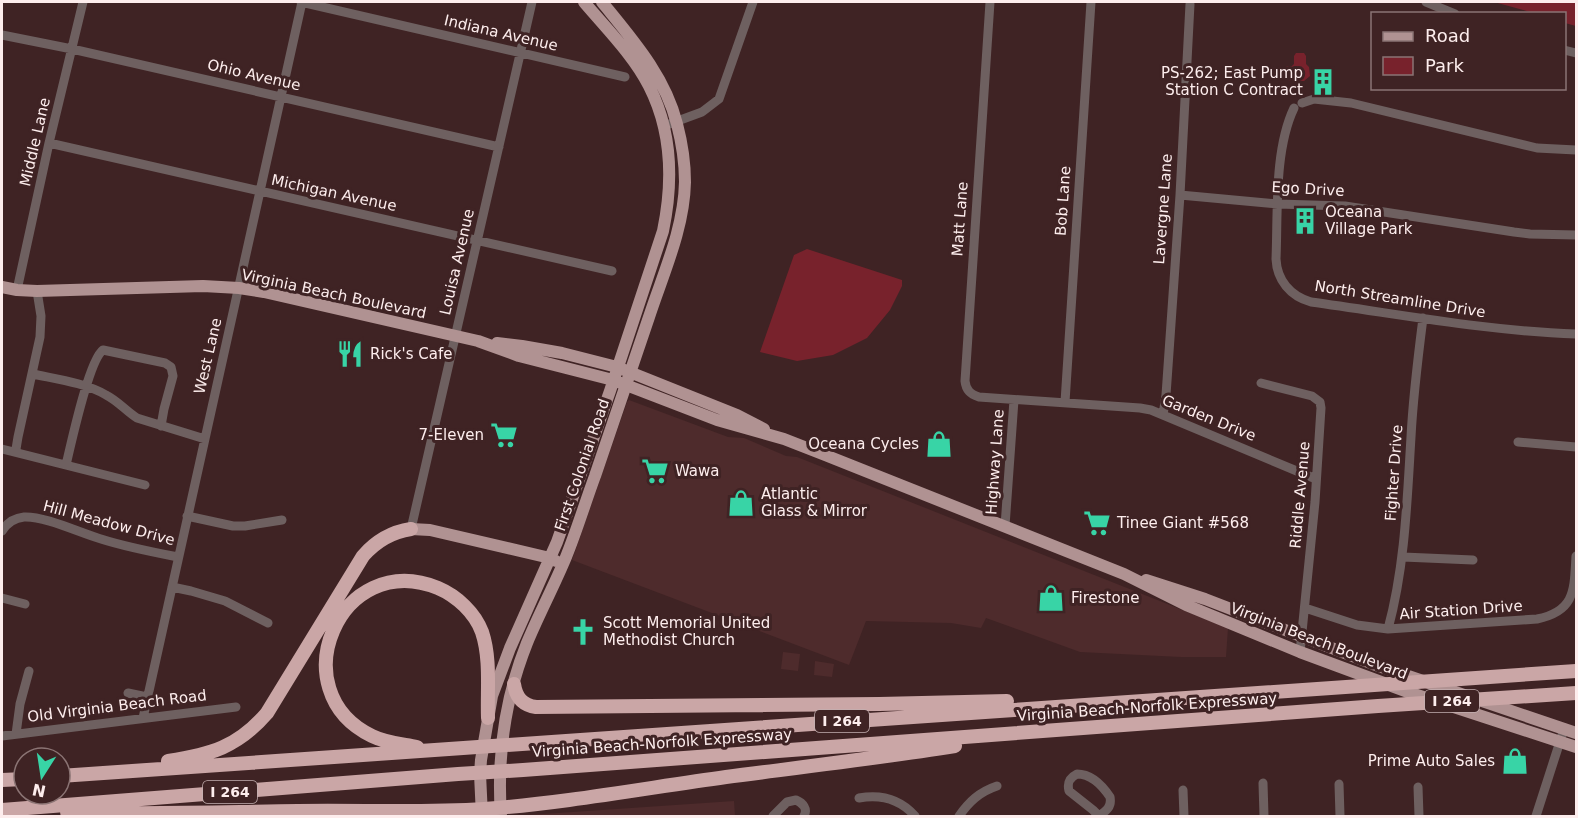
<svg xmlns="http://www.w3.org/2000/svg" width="1578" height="818" font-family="'DejaVu Sans',sans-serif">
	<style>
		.built { fill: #4e2b2c }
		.green { fill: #78222c }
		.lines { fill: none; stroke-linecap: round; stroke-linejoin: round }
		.minor { stroke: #6e6060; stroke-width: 9 }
		.major { stroke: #b09292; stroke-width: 12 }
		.highway { stroke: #caa6a6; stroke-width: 14 }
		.labels { text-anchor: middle; stroke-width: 6; stroke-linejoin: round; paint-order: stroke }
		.shield { fill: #3f2324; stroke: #c4b0b1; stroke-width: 1.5 }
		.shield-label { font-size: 14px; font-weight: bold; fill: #fdeded }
		.street-label { font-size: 15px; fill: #fdeded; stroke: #3f2324 }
		.poi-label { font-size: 15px; fill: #fdeded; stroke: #3f2324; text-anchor: start }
	</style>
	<rect width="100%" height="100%" fill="#3f2324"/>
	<path class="built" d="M629,400L728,437L744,438L786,456L797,457L1228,628L1226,657H1181L1080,652L986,618L981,628L951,623L866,621L849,665L572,560L627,402Z
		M783,652L800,654L798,671L781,669Z
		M815,661L834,664L832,677L814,675Z
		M734,801L735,816H514Z"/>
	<path class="green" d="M1494,2H1576V26L1565,23L1564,14L1534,13Z
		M1296,53H1304L1306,56V64L1309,67L1310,76L1304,81H1290L1288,80L1289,77L1285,69L1287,66H1292L1294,64V56Z
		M807,249L902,280V286L890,310L867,338L833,355L797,361L760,352L794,255Z"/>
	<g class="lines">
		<path class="minor" d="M301,2L625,77
			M990,2L965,381C966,390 970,394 979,397L1140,408L1151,410L1316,479
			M1426,2L1455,14
			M2,35L72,49L499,147
			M1564,50L1576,53
			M1302,103L1314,99L1351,103L1537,148L1576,150
			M1294,108C1274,150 1278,212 1276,259C1277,280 1290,296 1311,302C1399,314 1487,331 1576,334
			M664,126L702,112L719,99L753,2
			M49,143L612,271
			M1180,195L1278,204L1345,206L1514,232L1530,234L1576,235
			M17,290L49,143L83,2
			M33,374C56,379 86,383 106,395C118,401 126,411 137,418L205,439
			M1261,383L1312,396L1320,402L1321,408L1315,502L1300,652
			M1065,402L1091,2
			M1163,415L1166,395L1180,195L1190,4
			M1518,442L1576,447
			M2,449L145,485
			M17,452L16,449L18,437L40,337L41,316L37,291
			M66,465C71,444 89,360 103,350L165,363L171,367L173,376L164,409L161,426
			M187,516L233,526H245L282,520
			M1005,526L1014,400
			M411,529L532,2
			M2,531C7,523 14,518 24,517C45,516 80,533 101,539C126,547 152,552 178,557
			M1403,557L1473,560
			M172,587L191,591L225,601L268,623
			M2,598L25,604
			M1305,608L1357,625L1388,629L1537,619C1576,611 1574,589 1576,556
			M1388,629C1405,566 1407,502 1411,437C1413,397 1418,357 1423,318
			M128,693L147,697
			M143,718L302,2
			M16,734L20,704L29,671
			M2,736L236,707
			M1077,774C1092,774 1102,785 1110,797C1112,807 1106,811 1099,816L1093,810L1069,791C1067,783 1069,778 1077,774Z
			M1263,783L1264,816
			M1339,784L1340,816
			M1418,787L1419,816
			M1183,790L1184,816
			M859,798C881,794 900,799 915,816
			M773,816L787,802L796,800C803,803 808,809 804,816
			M959,816C969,802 979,792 997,786
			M1536,816L1564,729"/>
		<path class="major" d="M2,287L17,290L37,291L203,286L239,288L264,292L478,341L519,356L613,380L717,420L784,439L825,455L1124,574L1186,605L1300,652L1408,692L1576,747
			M497,343L522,346L562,353L617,367L737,415L764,429
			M411,529L430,530L550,558L556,561
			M1146,580L1205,599L1373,664L1576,733
			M482,816L480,774L481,760L492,696L510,648L557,542L610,391L663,231C673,183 672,131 649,86C634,56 606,28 584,2
			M501,816C497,758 505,698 527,643C539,614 554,586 566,557C577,530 585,503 595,476C613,423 631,370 649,317C663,274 684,229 685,182C685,163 682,143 677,124C665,76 632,39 602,2"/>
		<path class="highway" d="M514,684C516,697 522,705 536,707L879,704L1007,701
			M417,747C402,744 386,743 372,736C279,691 340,548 438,588C457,596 475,613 482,632C491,659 487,690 488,718
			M168,761C210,755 238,747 267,713L363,556C376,541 391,532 411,529
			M60,776L1576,671
			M2,780L24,779
			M2,810L458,774L523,770L1378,706L1576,693
			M67,812C144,815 221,812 298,811C360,810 422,813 484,809C565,803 646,788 726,777C803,767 879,758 955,746"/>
	</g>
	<defs>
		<symbol id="building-bare" viewBox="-9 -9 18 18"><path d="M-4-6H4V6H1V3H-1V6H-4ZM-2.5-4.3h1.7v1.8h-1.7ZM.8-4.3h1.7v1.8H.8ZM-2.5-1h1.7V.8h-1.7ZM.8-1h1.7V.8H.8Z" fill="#38d4a6" stroke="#3f2324" stroke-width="2.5" paint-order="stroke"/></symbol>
		<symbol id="restaurant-bare" viewBox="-9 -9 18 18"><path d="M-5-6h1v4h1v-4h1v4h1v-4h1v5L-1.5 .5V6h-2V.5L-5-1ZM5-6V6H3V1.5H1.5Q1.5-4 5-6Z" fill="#38d4a6" stroke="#3f2324" stroke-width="2.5" paint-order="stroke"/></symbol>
		<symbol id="supermarket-bare" viewBox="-9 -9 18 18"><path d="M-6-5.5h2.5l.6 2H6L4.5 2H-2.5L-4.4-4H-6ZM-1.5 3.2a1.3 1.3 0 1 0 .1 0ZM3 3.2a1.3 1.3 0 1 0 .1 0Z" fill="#38d4a6" stroke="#3f2324" stroke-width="2.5" paint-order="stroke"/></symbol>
		<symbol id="shop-bare" viewBox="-9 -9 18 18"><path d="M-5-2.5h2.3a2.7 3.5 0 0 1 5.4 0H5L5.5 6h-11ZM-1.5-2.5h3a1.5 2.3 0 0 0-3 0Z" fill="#38d4a6" stroke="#3f2324" stroke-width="2.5" paint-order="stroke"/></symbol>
		<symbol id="church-bare" viewBox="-9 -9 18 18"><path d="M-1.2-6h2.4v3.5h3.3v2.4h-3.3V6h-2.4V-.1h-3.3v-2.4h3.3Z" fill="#38d4a6" stroke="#3f2324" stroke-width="2.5" paint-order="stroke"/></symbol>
	</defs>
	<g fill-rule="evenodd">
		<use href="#building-bare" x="1304" y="63" width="38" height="38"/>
		<use href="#building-bare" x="1286" y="202" width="38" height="38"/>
		<use href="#restaurant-bare" x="331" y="335" width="38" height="38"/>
		<use href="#supermarket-bare" x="485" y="416" width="38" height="38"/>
		<use href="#shop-bare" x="920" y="425" width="38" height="38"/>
		<use href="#supermarket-bare" x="636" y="452" width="38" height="38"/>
		<use href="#shop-bare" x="722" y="484" width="38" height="38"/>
		<use href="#supermarket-bare" x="1078" y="504" width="38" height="38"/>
		<use href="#shop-bare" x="1032" y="579" width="38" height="38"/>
		<use href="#church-bare" x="564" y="613" width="38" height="38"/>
		<use href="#shop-bare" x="1496" y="742" width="38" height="38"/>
	</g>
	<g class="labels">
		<g class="shield">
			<rect x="1425" y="690" width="54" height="22" rx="4.5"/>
			<rect x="815" y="710" width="54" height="22" rx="4.5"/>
			<rect x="203" y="781" width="54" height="22" rx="4.5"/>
		</g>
		<g class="shield-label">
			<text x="1452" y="706">I 264</text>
			<text x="842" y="726">I 264</text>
			<text x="230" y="797">I 264</text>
		</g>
		<g class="street-label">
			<text transform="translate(501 33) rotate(13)" y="5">Indiana Avenue</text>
			<text transform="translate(254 75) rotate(13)" y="5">Ohio Avenue</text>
			<text transform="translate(35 142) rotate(-77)" y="5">Middle Lane</text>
			<text transform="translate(1308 189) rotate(3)" y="5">Ego Drive</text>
			<text transform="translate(334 193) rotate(12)" y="5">Michigan Avenue</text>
			<text transform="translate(1063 201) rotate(-86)" y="5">Bob Lane</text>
			<text transform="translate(1163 209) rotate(-86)" y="5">Lavergne Lane</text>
			<text transform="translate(960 219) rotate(-86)" y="5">Matt Lane</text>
			<text transform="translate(457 262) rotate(-77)" y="5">Louisa Avenue</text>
			<text transform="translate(334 294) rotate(12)" y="5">Virginia Beach Boulevard</text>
			<text transform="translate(1400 299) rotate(9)" y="5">North Streamline Drive</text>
			<text transform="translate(208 356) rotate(-77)" y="5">West Lane</text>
			<text transform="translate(1209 418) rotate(22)" y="5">Garden Drive</text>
			<text transform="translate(995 462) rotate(-86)" y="5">Highway Lane</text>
			<text transform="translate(582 465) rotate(-71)" y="5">First Colonial Road</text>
			<text transform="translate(1394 473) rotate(-86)" y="5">Fighter Drive</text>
			<text transform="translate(1300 495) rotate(-85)" y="5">Riddle Avenue</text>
			<text transform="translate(109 523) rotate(15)" y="5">Hill Meadow Drive</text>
			<text transform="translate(1461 610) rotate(-4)" y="5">Air Station Drive</text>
			<text transform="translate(1319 641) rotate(21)" y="5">Virginia Beach Boulevard</text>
			<text transform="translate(117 706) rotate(-7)" y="5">Old Virginia Beach Road</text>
			<text transform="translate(1147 707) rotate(-4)" y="5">Virginia Beach-Norfolk Expressway</text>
			<text transform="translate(662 743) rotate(-4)" y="5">Virginia Beach-Norfolk Expressway</text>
		</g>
		<g class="poi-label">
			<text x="1303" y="78" text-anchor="end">PS-262; East Pump<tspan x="1303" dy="17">Station C Contract</tspan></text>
			<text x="1325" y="217">Oceana<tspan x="1325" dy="17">Village Park</tspan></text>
			<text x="370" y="359">Rick's Cafe</text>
			<text x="484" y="440" text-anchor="end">7-Eleven</text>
			<text x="919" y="449" text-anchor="end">Oceana Cycles</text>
			<text x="675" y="476">Wawa</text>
			<text x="761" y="499">Atlantic<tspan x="761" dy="17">Glass &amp; Mirror</tspan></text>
			<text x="1117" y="528">Tinee Giant #568</text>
			<text x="1071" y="603">Firestone</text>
			<text x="603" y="628">Scott Memorial United<tspan x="603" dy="17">Methodist Church</tspan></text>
			<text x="1495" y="766" text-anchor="end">Prime Auto Sales</text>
		</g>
	</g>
	<rect width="1578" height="818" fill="none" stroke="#fdeded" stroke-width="6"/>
	<rect x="1371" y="12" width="195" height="78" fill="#3f2324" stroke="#8b7474" stroke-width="1.5"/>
	<rect x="1383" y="32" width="30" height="9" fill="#b09292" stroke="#8b7474" stroke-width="1.5"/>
	<text x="1425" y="42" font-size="18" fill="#fdeded">Road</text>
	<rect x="1383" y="57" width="30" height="18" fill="#78222c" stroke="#8b7474" stroke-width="1.5"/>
	<text x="1425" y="72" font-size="18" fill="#fdeded">Park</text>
	<g transform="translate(42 776) rotate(192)"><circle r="28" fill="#3f2324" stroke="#8b7474" stroke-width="1.5"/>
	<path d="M0-4.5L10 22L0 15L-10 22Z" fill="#38d4a6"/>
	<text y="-9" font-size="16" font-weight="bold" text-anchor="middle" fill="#fdeded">N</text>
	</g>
</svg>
